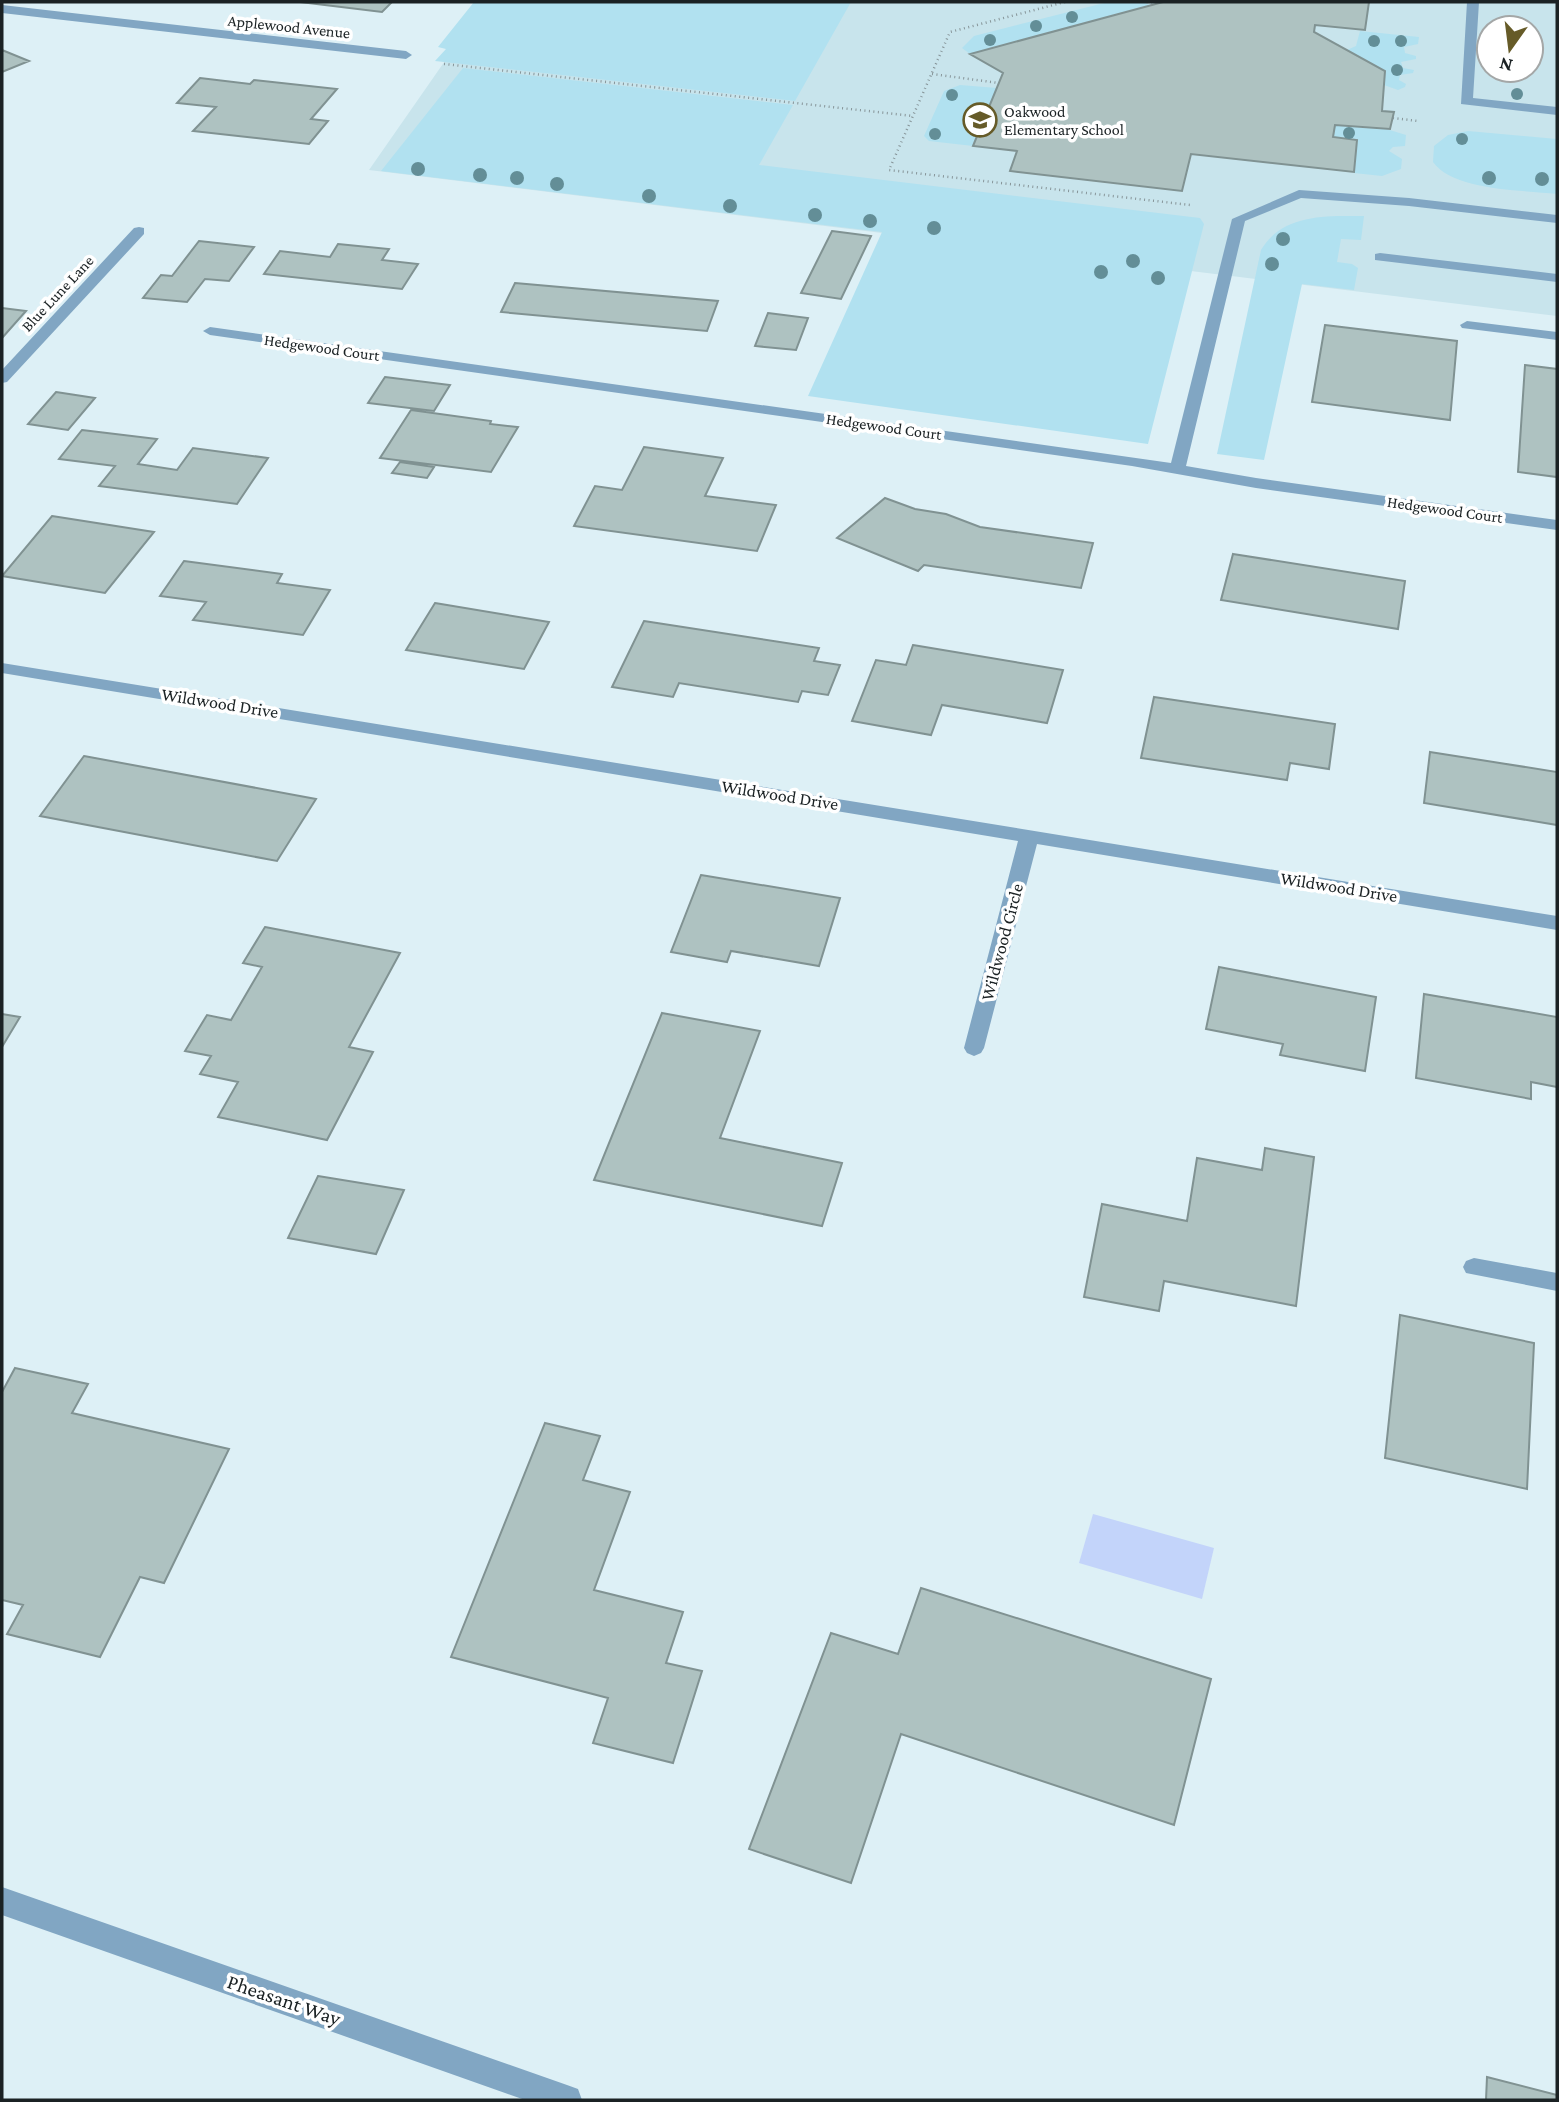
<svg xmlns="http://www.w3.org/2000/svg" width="1559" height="2102" font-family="'Crimson Pro',serif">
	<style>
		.built { fill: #c8e4ec; fill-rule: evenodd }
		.green { fill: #b1e1f0 }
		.water { fill: #c3d4fa }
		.building { fill: #aec2c1; stroke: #809292; stroke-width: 2 }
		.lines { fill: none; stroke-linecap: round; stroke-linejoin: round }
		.path { stroke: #879599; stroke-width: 2.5; stroke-dasharray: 1 3.5; stroke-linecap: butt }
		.minor { fill: #81a6c3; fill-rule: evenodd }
		.tree { fill: #638e97 }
		.labels { text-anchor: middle; stroke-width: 7; stroke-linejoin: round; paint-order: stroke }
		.far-street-label { font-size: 16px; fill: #1b2224; stroke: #fff }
		.far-poi-label { font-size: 16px; fill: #1b2224; stroke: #fff; text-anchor: start }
		.street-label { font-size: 18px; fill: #1b2224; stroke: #fff }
		.near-street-label { font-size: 21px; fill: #1b2224; stroke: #fff }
	</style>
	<rect width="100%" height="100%" fill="#ddf0f6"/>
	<path class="built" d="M486,2H1557V316L369,170ZM1489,28H1531V70H1489Z"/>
	<path class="green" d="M474,2H851L795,101L435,61L446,49L438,47Z
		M1108,2H1144L1149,5L970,54L962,48L974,36Z
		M1360,31L1419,37L1418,44L1404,47L1405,53L1416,56V59L1401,62L1403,68L1414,70L1413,73L1400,75L1399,80L1406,84L1405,87L1398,90L1384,85L1385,71L1347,50L1356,46Z
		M463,68L793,105L759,165L1200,218L1204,224L1148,444L808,396L882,232L381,171Z
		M960,85L997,88L973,146L929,141L924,136L944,91Z
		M1335,125L1380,127L1406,135L1405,146L1393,147L1389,151L1402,159L1401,169L1382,176L1354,173L1357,140L1333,137Z
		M1468,131L1557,139V194C1524,190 1453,191 1433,162L1434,146L1448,135Z
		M1364,216L1361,240L1341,239L1337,262L1352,264L1358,268L1354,290L1302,284L1264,460L1217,454L1261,250C1283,213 1327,216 1364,216Z"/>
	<path class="water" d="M1093,1514L1214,1548L1202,1599L1079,1563Z"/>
	<path class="building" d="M300,2H392L382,12Z
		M1163,2H1369L1365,30L1315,25L1314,32L1385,71L1382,111L1394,112L1390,129L1335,125L1333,137L1357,140L1354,172L1191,154L1182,191L1010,171L1017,151L973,146L1003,73L970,54Z
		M2,50L29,61L2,72Z
		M200,78L250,84L254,80L337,89L311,119L328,121L309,144L193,131L216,107L177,103Z
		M832,231L871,236L841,299L801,293Z
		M199,241L254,247L229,281L205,279L187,302L143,298L161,275L172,276Z
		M338,244L389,249L382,260L418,264L402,289L264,274L280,251L330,257Z
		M515,283L718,301L707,331L501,312Z
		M2,308L26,311L2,338Z
		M768,313L808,318L796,350L755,346Z
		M1325,325L1457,341L1450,420L1312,402Z
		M1525,365L1557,369V477L1518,472Z
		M385,377L450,385L434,411L368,403Z
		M56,392L95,398L68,430L28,424Z
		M411,410L491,421L490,424L518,427L491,472L380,458Z
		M82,430L157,439L138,464L177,470L193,448L268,458L237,504L99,486L115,466L59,459Z
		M644,447L723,458L705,496L776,505L757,551L574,526L595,486L622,490Z
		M400,462L434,467L427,478L392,473Z
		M885,498L915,509L946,514L980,527L1093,543L1081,588L924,565L918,571L837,538Z
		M52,516L154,532L105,593L2,576Z
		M1233,554L1405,581L1398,629L1221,600Z
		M184,561L282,574L277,583L330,590L303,635L193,620L206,602L160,596Z
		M435,603L549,622L524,669L406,650Z
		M644,621L819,648L814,661L840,665L828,695L802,691L798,702L679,683L673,697L612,687Z
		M913,645L1063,670L1047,723L942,705L931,735L852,721L876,660L906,665Z
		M1154,697L1335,724L1329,769L1290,763L1287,780L1141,758Z
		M1430,752L1557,772V825L1424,803Z
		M84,756L316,799L277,861L40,816Z
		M701,875L840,898L819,966L731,951L727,962L671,952Z
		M265,927L400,953L349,1047L373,1052L327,1140L218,1117L238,1082L200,1074L211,1056L185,1051L207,1015L231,1020L262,967L243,963Z
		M1219,967L1376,997L1365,1071L1280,1055L1283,1044L1206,1029Z
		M1424,994L1557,1017V1087L1531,1082V1099L1416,1078Z
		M662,1013L760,1031L720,1138L842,1163L822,1226L594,1180Z
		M2,1014L20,1017L2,1047Z
		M1265,1148L1314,1157L1296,1306L1164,1281L1159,1311L1084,1297L1102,1204L1187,1221L1197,1158L1262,1170Z
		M318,1176L404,1190L376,1254L288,1238Z
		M1400,1315L1534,1343L1527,1489L1385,1458Z
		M15,1368L88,1384L72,1413L229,1449L164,1583L140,1577L100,1657L7,1634L23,1605L2,1600V1392Z
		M545,1423L600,1436L583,1480L630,1492L594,1590L683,1612L666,1663L702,1671L673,1763L593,1743L608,1698L451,1657Z
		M921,1588L1211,1679L1174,1825L901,1734L851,1883L749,1849L831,1633L898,1654Z
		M1487,2077L1557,2095V2100H1486Z"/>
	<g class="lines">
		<path class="path" d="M1065,2L950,32L889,170L1190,205
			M1147,2L1152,5
			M444,64L913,116
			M932,74L999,83
			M1393,118L1418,121"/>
		<path class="minor" d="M1467,2H1479L1473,98L1557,107V115L1461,104Z
			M2,5L406,51L412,55L406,59L2,13Z
			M1299,190L1409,198L1557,215V223L1409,206L1301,198L1245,221L1186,466L1256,478L1557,520V530L1256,488L1132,466L210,335L203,331L210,327L1171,463L1232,219Z
			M139,227L144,228V234L7,382L2,383V370L134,228Z
			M1380,253L1557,274V282L1375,260V254Z
			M1467,321L1557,332V340L1462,328L1460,325Z
			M2,663L1557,916V930L1037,844L984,1048L981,1053L974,1056L967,1053L964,1048L1018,841L2,673Z
			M1474,1258L1557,1273V1291L1466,1273L1463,1267L1466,1261Z
			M2,1887L567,2085L578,2089L582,2100H525L2,1915Z"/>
	</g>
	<g class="tree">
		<circle cx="1072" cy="17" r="6"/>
		<circle cx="1036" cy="26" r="6"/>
		<circle cx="990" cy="40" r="6"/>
		<circle cx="1374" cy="41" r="6"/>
		<circle cx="1401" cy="41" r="6"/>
		<circle cx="1397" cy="70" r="6"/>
		<circle cx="1517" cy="94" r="6"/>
		<circle cx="952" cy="95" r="6"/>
		<circle cx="1349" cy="133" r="6"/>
		<circle cx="935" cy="134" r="6"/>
		<circle cx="1462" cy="139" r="6"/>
		<circle cx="418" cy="169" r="7"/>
		<circle cx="480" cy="175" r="7"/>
		<circle cx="517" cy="178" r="7"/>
		<circle cx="1489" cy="178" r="7"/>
		<circle cx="1542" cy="179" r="7"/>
		<circle cx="557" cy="184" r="7"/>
		<circle cx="649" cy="196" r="7"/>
		<circle cx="730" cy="206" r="7"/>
		<circle cx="815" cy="215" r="7"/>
		<circle cx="870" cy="221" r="7"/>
		<circle cx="934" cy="228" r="7"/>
		<circle cx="1283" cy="239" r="7"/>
		<circle cx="1133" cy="261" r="7"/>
		<circle cx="1272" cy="264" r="7"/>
		<circle cx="1101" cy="272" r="7"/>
		<circle cx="1158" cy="278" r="7"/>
	</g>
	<defs>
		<symbol id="school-ring" viewBox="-11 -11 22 22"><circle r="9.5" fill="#fff" stroke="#665b28" stroke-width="1.5"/><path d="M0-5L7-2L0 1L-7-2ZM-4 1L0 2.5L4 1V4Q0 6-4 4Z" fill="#665b28"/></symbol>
	</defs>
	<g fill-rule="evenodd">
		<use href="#school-ring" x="961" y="101" width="38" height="38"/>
	</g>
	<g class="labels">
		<g class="far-street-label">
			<text transform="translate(289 26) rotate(6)" y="6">Applewood Avenue</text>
			<text transform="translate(57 293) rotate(-47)" y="6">Blue Lune Lane</text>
			<text transform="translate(322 347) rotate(8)" y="6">Hedgewood Court</text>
			<text transform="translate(884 426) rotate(8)" y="6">Hedgewood Court</text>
			<text transform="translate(1445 509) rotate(8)" y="6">Hedgewood Court</text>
		</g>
		<g class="far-poi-label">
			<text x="1004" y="117">Oakwood<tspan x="1004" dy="18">Elementary School</tspan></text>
		</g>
		<g class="street-label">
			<text transform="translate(220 703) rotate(9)" y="6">Wildwood Drive</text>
			<text transform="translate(780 795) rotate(9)" y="6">Wildwood Drive</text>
			<text transform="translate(1339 887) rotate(9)" y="6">Wildwood Drive</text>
			<text transform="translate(1002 942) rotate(-75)" y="6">Wildwood Circle</text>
		</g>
		<g class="near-street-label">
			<text transform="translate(284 2000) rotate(19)" y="7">Pheasant Way</text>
		</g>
	</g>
	<rect width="1559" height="2102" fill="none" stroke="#1b2224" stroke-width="7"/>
	<g transform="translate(1510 49) rotate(194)"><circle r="33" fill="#ffffff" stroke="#a4a7a7" stroke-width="2"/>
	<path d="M0-5L12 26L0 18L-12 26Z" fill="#665b28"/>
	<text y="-10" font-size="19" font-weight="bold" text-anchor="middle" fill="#1b2224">N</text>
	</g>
</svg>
